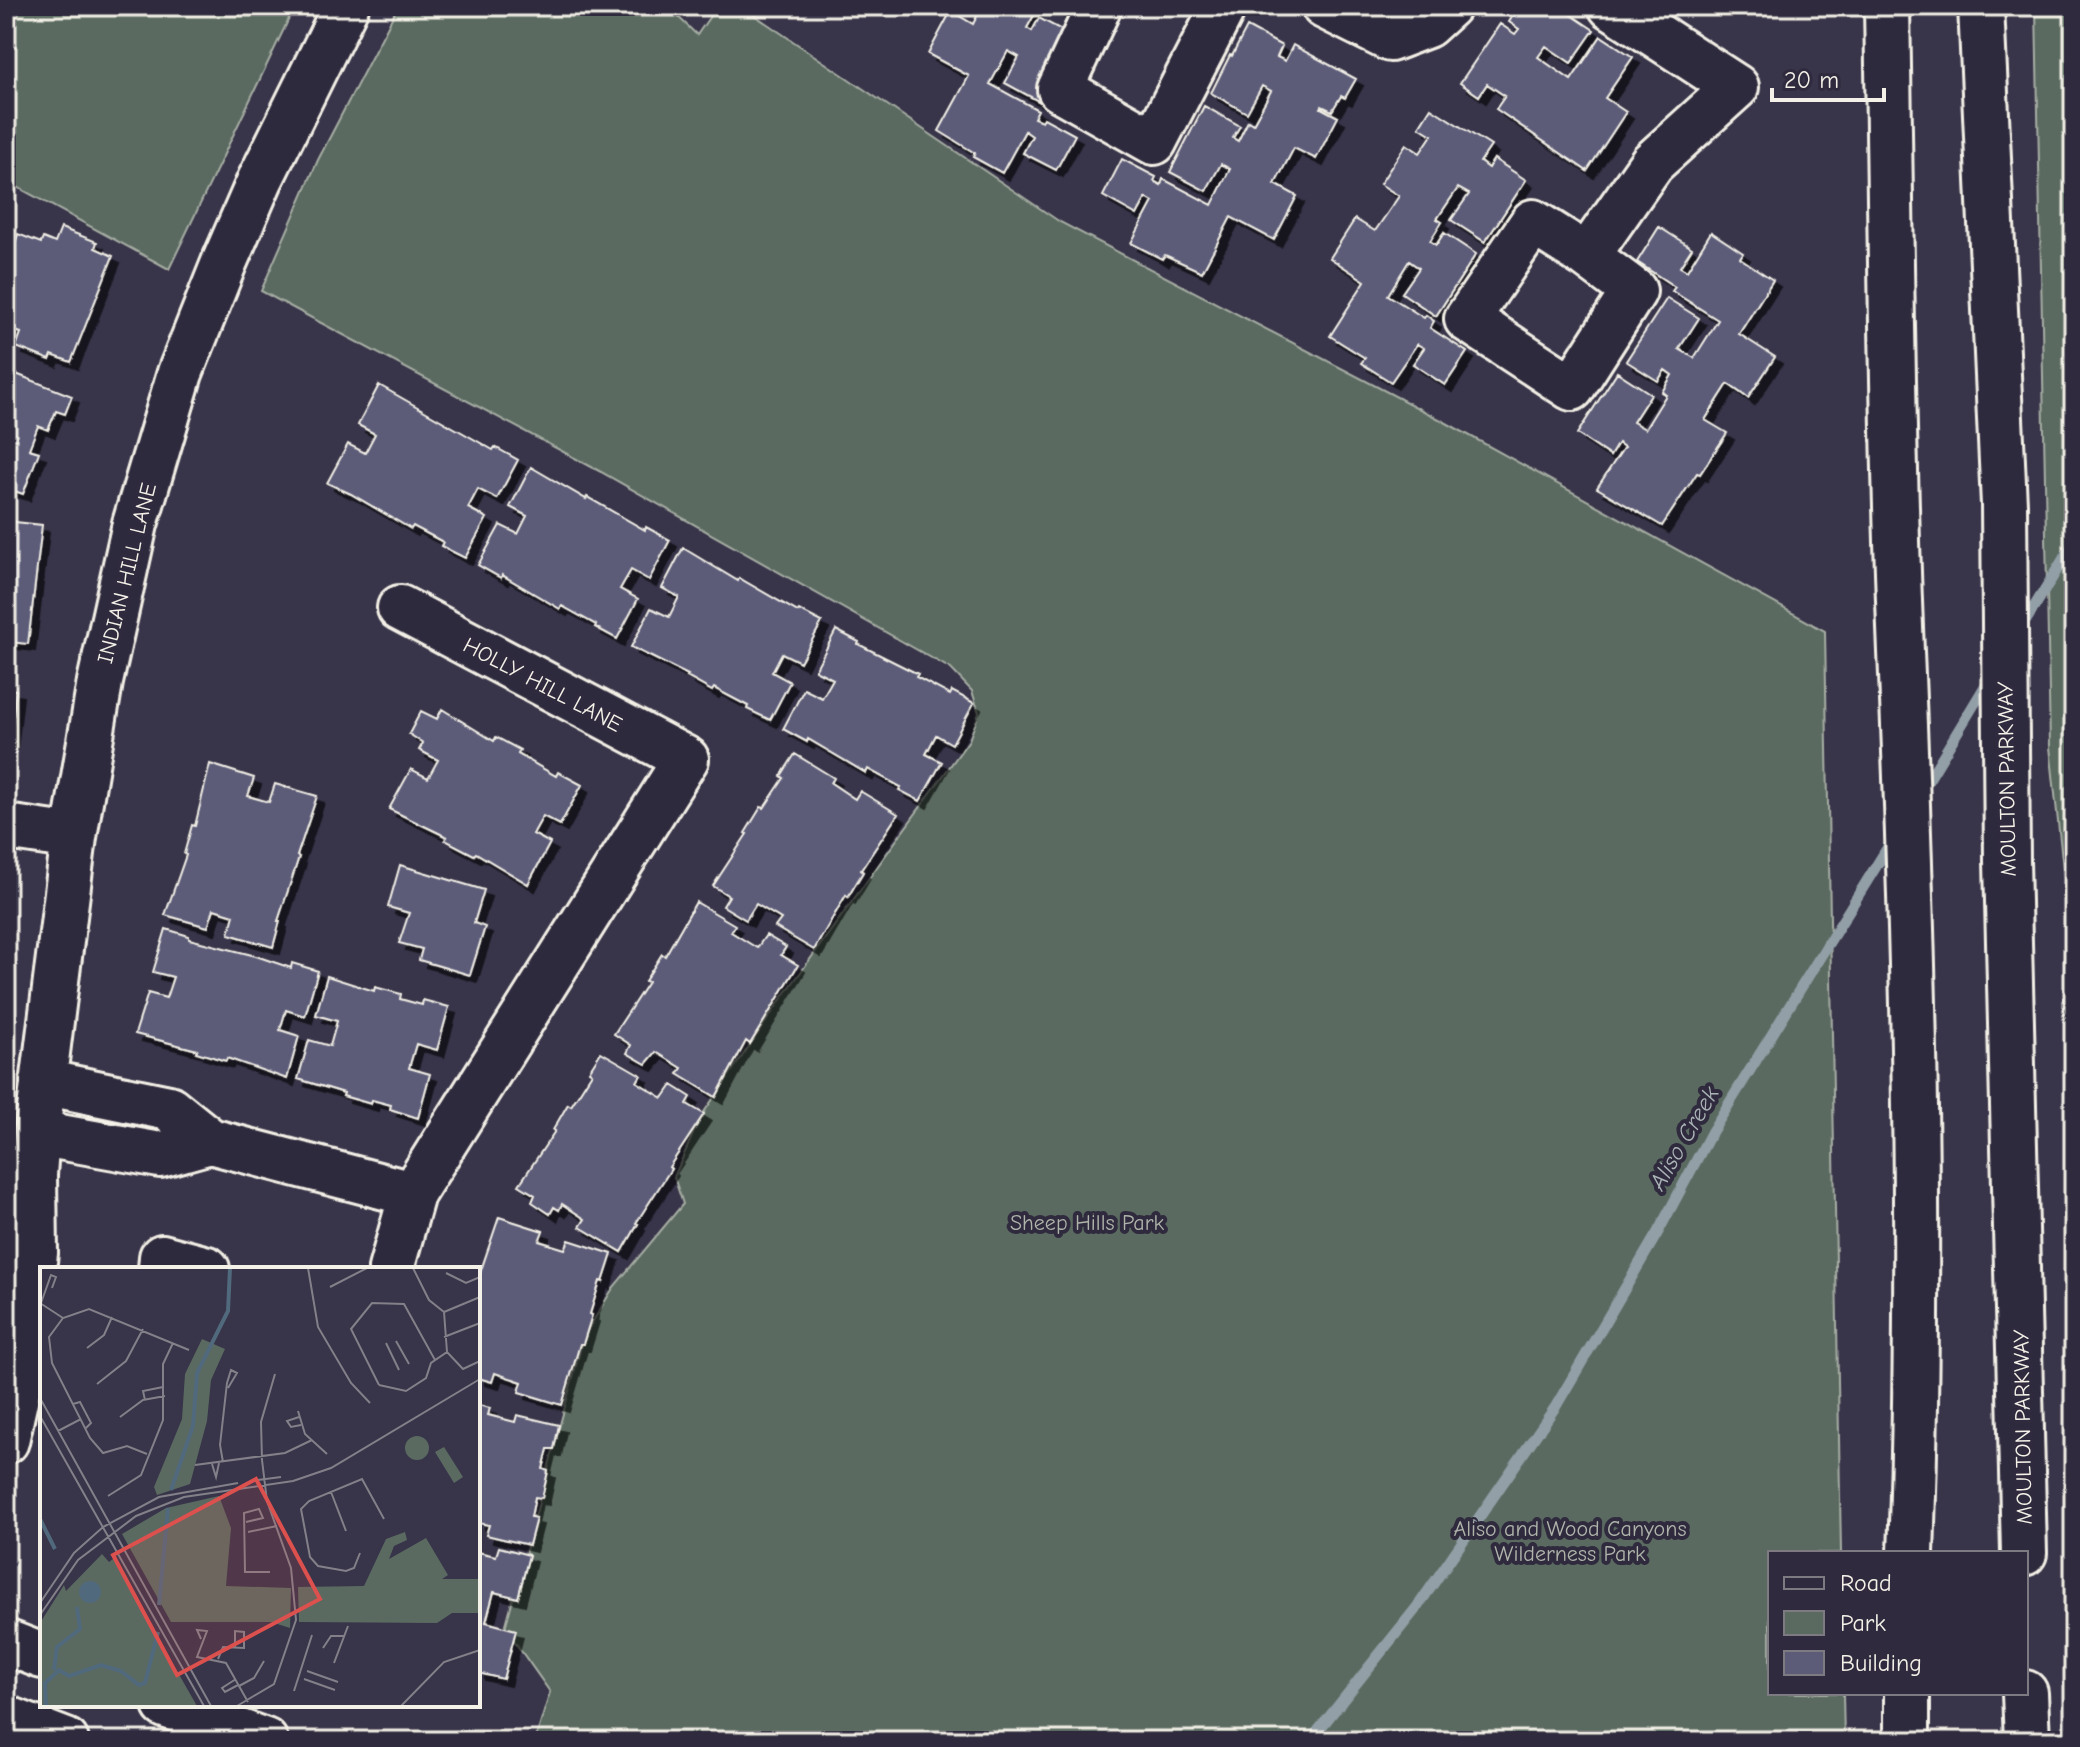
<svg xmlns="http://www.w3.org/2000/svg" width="2080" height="1747" font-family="'Comic Neue',sans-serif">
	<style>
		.green { fill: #5a6a61; stroke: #a7aea4; stroke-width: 2 }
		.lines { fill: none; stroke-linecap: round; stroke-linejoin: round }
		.stream { stroke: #929fa7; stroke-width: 11 }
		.building { fill: #5c5c79; stroke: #f4f1e8; stroke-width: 2; filter: url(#shadow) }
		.minor-casing { stroke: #f4f1e8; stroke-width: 50 }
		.major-casing { stroke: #f4f1e8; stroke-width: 50 }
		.minor { stroke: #2f2a3d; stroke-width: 44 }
		.major { stroke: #2f2a3d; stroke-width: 44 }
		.labels { text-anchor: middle; stroke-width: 8; stroke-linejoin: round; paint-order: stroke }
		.street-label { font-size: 22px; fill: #f4f1e8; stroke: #2f2a3d }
		.park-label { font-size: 22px; fill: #afb4ab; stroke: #2f2a3d }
		.water-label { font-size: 24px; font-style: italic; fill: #abb4b7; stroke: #2f2a3d }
		.inset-river { fill: none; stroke: #51697c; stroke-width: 4 }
		.inset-road { fill: none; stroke: #838089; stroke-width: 2 }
		.view { fill: #dc504e; fill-opacity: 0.15; stroke: #dc504e; stroke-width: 4 }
		.inset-edge { fill: none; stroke: #f4f1e8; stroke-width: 4 }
	</style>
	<defs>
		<filter id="shadow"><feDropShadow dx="7" dy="7" stdDeviation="0" flood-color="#0009"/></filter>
	</defs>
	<rect width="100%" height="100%" fill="#383449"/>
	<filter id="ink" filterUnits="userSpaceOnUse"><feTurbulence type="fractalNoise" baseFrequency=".0125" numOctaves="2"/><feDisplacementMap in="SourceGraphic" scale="16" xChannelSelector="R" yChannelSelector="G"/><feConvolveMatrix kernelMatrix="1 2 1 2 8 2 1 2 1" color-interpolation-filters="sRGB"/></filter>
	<g filter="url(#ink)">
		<path class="green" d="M6,6H295L169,269L6,181Z
			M398,6H667L697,35L717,6H741L1060,222L1443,421L1825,631L1841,1553H1770V1693H1843L1844,1741H535L550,1692L505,1628L584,1336L613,1288L683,1204L674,1177L700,1118L782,998L969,740L979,713L972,691L951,669L601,472L261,291L318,160Z
			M2036,6H2074V1116L2064,878L2050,747Z"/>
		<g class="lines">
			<path class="stream" d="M2020,630L2074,542
				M1920,794L1990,678
				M1310,1741L1418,1606L1556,1406L1658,1232L1711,1133L1893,839"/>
		</g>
		<path class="building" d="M982,6H1035L1038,8L1027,28L1032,31L1039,18L1075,37L1040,102L1005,83L1019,57L1008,51L990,84L1038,110L1034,118L1042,121L1044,118L1075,135L1056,170L1023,153L1032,136L1025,131L1002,173L973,157L975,153L939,131L969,76L928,54L951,11L973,24Z
			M1048,6H1091L1082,24Z
			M1519,6H1558L1594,30L1571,63L1546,46L1538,57L1571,80L1601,36L1633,57L1605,98L1626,112L1587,171L1496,109L1505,96L1487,84L1479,96L1460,83L1500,24L1515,34L1519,29L1509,22Z
			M1247,27L1282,46L1277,57L1285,61L1293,45L1356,79L1345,98L1341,96L1332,111L1322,106L1321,108L1338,117L1316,159L1294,148L1275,184L1297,196L1274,240L1231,217L1202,272L1165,255L1162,259L1131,243L1153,202L1146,198L1137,215L1103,196L1122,159L1156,177L1154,181L1161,185L1163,179L1212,205L1230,169L1221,164L1206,191L1170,172L1204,106L1240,126L1233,138L1238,141L1248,121L1253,124L1271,91L1262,86L1247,113L1211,93L1230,55L1232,56Z
			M1431,108L1491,146L1480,162L1488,168L1494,159L1526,180L1485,242L1451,220L1469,194L1458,188L1437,219L1442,222L1430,241L1436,245L1444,233L1476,254L1436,316L1402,293L1419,268L1409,261L1388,295L1424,318L1426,315L1434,321L1430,328L1467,352L1445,385L1413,364L1424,348L1417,344L1391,382L1361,363L1365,358L1330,336L1365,281L1330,258L1355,219L1375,231L1399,196L1380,184L1406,144L1420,153L1432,135L1419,127Z
			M1659,227L1692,248L1680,267L1687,271L1711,232L1743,253L1740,258L1773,280L1739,334L1775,357L1748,398L1728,384L1705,420L1727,433L1700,474L1697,473L1662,526L1597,488L1624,447L1618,443L1610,456L1577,434L1617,372L1651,394L1633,422L1645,429L1666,395L1662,392L1672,375L1665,370L1658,381L1626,361L1667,298L1699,318L1679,349L1694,358L1718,320L1672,291L1675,287L1637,262Z
			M61,228L97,242L95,248L113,256L71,362L52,355L50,360L16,347L21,333L9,329L11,325L6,323V272L18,234L41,243L43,238L55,243Z
			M6,370L72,396L65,414L56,411L48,430L38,426L29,449L39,452L23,494L6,488Z
			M379,385L493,450L495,447L518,460L497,499L478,489L468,508L487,518L465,558L441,546L443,542L413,526L411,529L351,494L327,483L348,444L365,453L375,434L358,425Z
			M531,467L586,499L587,497L645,530L646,527L670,540L649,580L631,570L620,589L638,599L617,639L595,627L596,625L562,606L560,609L502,575L501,578L478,565L500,525L518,534L527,516L510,507Z
			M6,521L42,525L28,644L9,642L8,648H6Z
			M683,548L738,581L739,578L798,612L799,610L822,622L800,662L782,653L772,672L790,682L770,720L747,709L748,706L714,688L712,691L687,677L688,675L631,647L651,608L669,617L679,597L662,588Z
			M836,630L859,642L858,644L918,674L916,677L950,695L952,691L974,703L952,744L936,735L926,754L942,762L920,801L899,790L901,787L868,769L866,773L808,739L807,742L783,729L804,689L822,698L833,679L815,670Z
			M6,688L16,690L10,743L6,742Z
			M442,709L494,741L496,737L520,750L518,754L556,776L558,772L582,785L560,825L543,816L533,834L550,843L528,884L476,853L474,855L445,840L447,837L389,809L411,769L428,778L438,760L419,750L423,743L409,734L421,711L437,719Z
			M795,754L834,778L831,783L855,799L860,791L898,814L861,870L863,872L848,897L846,895L814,950L775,927L781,919L756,904L746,920L723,906L729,896L713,886L747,834L745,833L761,807L764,808L784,778L781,776Z
			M210,764L254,778L248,796L269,802L275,784L317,796L297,856L299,857L278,921H280L273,947L229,934L234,915L214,909L208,927L165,915L186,855L184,854L192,825L195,826Z
			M400,865L484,890L474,923L485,927L470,975L419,960L422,949L399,943L409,913L388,907Z
			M696,902L735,925L731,932L757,948L766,935L786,947L781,955L798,965L750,1044L746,1041L716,1097L678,1074L682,1068L656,1052L646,1064L627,1053L631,1045L614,1034L648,982L645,981L662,954L665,956Z
			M166,929L189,936V939L256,956L291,968L292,963L318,971L305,1016L286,1010L280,1030L299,1036L287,1079L227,1058L226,1061L196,1052L197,1050L135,1034L148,993L166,998L173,977L153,972Z
			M327,976L374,991L375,987L401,994L400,999L422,1005L423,1000L449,1007L437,1050L416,1044L409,1068L430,1074L418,1118L390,1109L391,1105L372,1100L371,1104L343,1096L344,1093L298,1079L309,1040L330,1046L337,1021L316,1015Z
			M601,1052L641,1075L637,1082L663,1098L672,1085L691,1097L687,1104L704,1114L669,1167L671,1169L636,1223L638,1224L622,1252L580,1227L585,1219L562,1204L559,1210L554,1207L550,1214L532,1202L535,1195L519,1185L555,1131L553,1130L568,1104L571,1106L592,1073L589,1071Z
			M499,1217L543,1231L539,1241L565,1249L569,1240L612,1254L603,1282L600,1281L590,1314L592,1315L583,1344H580L562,1405L519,1392L522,1382L495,1373L492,1382L478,1378V1279Z
			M478,1405L490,1408L488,1415L515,1422L517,1415L559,1425L554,1449H548L543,1469L548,1471L542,1498L535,1497L531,1517L536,1518L529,1545L486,1535L489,1525L478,1523Z
			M499,1547L529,1555L518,1598L494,1592L486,1622L516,1630L503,1679L478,1673V1552L496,1556Z"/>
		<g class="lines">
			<defs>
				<path id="minor" d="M1099,6L1060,89L1154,142L1224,6
					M1324,6L1390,39L1427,25L1448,6
					M1533,222L1587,256L1634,291L1572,388L1467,319Z
					M1587,256L1652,163L1736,87L1611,6
					M6,827L74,837
					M43,1082L169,1108L210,1141L412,1194
					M37,1133L160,1155L210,1141
					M161,1269L162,1257L207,1269
					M391,1269L412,1194L686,759L400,608
					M6,1441L20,1378L35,1253L34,1175L37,1133L74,837L100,682L135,524L180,373L224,263L260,180L346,6"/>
				<path id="major" d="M1887,6C1891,229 1892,452 1902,675C1914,967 1922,1260 1911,1553
					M1981,6L2004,505L2007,861L2024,1553
					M6,1642L42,1656
					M1907,1693V1741
					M2025,1693L2027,1741
					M165,1705L265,1741
					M6,1718L66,1741"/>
			</defs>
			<use href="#minor" class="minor-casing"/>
			<use href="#major" class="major-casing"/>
			<use href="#minor" class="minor"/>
			<use href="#major" class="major"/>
		</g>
	</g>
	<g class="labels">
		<g class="street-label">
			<text transform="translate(126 573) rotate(-76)" y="8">INDIAN HILL LANE</text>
			<text transform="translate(543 684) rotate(28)" y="8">HOLLY HILL LANE</text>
			<text transform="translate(2006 779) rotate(-91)" y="8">MOULTON PARKWAY</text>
			<text transform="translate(2022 1427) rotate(-91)" y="8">MOULTON PARKWAY</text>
		</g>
		<g class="park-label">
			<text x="1087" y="1230">Sheep Hills Park</text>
			<text x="1570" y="1536">Aliso and Wood Canyons<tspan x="1570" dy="25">Wilderness Park</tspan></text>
		</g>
		<g class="water-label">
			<text transform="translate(1684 1138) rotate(-60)" y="8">Aliso Creek</text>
		</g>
	</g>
	<g transform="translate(40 1267)">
		<rect width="440" height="440" fill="#383449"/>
		<path d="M162,72L185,82L171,113L167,154L150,217L117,228L114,220L142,152L145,107ZM365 181a12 12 0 1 1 24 0a12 12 0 1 1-24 0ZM404,180L423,210L414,216L395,185ZM179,229L191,261L186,319L251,321L250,361L231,355H131L82,267L126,241ZM365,265L367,273L354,279L349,292L386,271L408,308L402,312H440V346H412L397,356L259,355L258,320L324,319L346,272ZM62,287L69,295L73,292L157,439H0V356L24,318L26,324Z" fill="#5a6a61"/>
		<path d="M39 325a11 11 0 1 1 22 0a11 11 0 1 1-22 0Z" fill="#51697c"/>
		<path class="inset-river" d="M131,223L153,159L157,106L188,44L190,1M0,252L15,282M119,338L128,241M14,403L17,380L40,362L37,340M6,439L5,416L19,403L29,409L61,398L81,404L99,418L105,416L118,365"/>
		<path class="inset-road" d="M268,1L278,60L311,116L330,136M373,1L389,33L404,45M406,6L426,16L440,10M290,20L327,1M0,36L23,51M1,36L11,8L16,10L12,21M404,45L440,30M404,70L440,56M356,74L369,97M346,76L359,103M47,81L64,68L72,50M407,85L423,102L440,94M57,117L86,94L103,62M339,118L311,62L332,36L364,37L395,93M339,118L366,124L386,111L391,96L407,85L404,45M0,131L171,439M105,133L103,124L123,120M33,137L40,135L51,156L46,161M258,144L265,167L287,187M0,149L164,439M80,150L103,133L125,129M259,150L247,154L251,160L261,158M18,164L41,152M107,187L87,179L63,186L50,171L12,96L9,70L23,51L49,42L149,83M183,195L180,178L187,116L191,103L197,106L188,121M172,197L176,210L179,196M155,198L245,186L272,173M211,214L241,210M291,225L306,264M68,229L101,208L123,153V97L133,76M206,255L223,251L219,242L204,246L205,305H230M208,265L237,259M320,286L314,301L306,304L278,299L270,290L261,242L269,234L322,212L344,252M0,336L34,286L63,260L119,230L198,216M0,348L38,293L96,249L144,230L253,214L291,201L440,112M161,372L157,363L167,364L157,390L186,396L208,435M283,381L291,369H304M178,392L183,380L204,381V365L195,364V380M294,396L308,359M267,404L298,415M196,412L182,421L185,425L198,418M264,412L295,423M199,419L214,411L224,394M254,424L272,368M197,439L234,417L256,353L251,301L227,234L222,193L221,155L235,107M361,439L404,395L440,383"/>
		<path class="view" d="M216,212L280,332L137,408L73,288Z"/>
		<rect width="440" height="440" class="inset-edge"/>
	</g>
	<rect width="2080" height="1747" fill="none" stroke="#2f2a3d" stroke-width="32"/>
	<rect x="16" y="16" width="2048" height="1715" fill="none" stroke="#f4f1e8" stroke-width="3" filter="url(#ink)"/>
	<rect x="1768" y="1551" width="260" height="144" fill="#2f2a3d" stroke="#7e7a81" stroke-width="2"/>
	<rect x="1784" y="1577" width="40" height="12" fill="#2f2a3d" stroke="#7e7a81" stroke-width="2"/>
	<text x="1840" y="1591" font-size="24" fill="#f4f1e8">Road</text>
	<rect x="1784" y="1611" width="40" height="24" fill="#5a6a61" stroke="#7e7a81" stroke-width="2"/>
	<text x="1840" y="1631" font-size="24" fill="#f4f1e8">Park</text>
	<rect x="1784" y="1651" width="40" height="24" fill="#5c5c79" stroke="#7e7a81" stroke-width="2"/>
	<text x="1840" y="1671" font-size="24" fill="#f4f1e8">Building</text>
	<path d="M1772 88v12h112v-12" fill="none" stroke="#f4f1e8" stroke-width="4"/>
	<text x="1784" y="88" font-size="24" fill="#f4f1e8" stroke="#2f2a3d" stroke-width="6" paint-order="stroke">20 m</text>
</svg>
